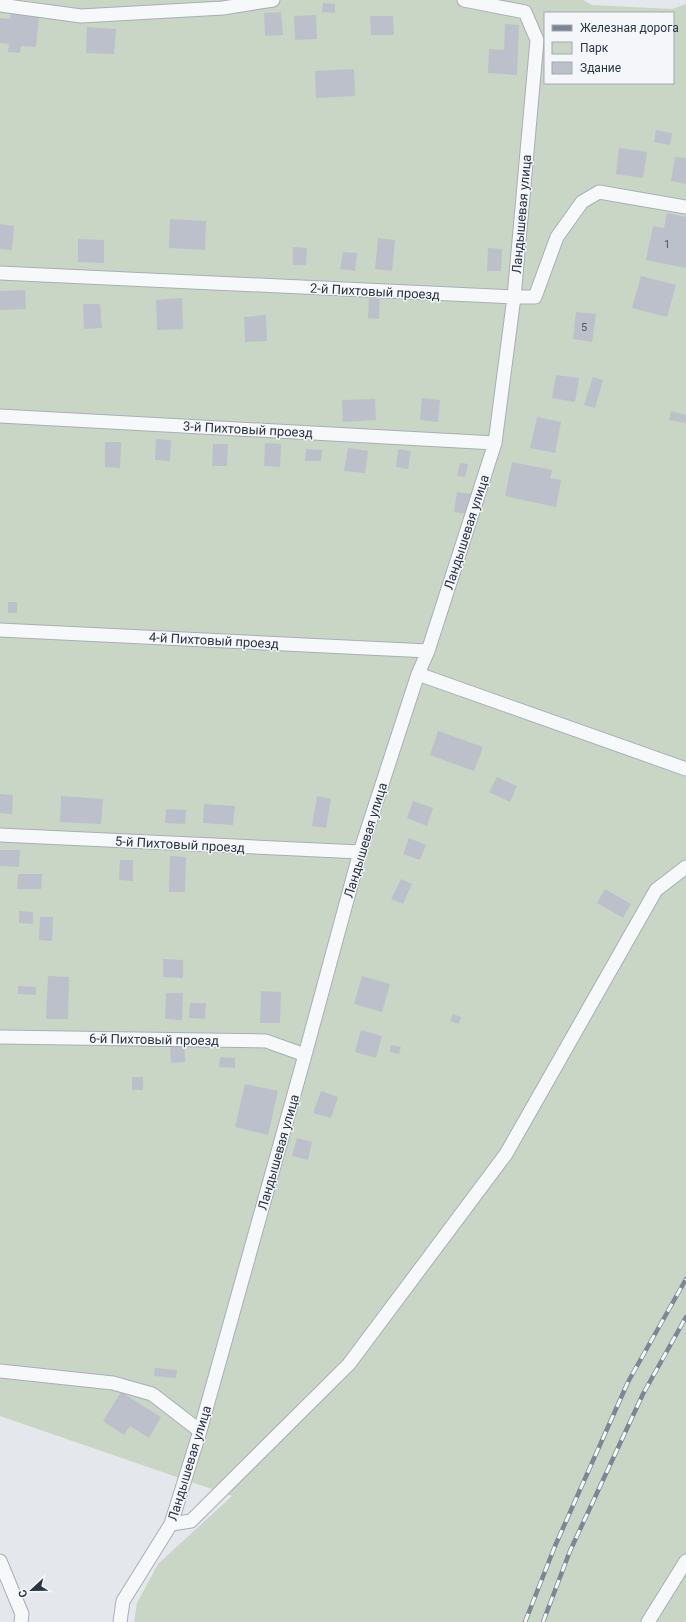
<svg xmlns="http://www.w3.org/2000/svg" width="686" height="1622" font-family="Roboto,sans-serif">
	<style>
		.green { fill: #c9d6c5; fill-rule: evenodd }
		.building { fill: #bbc0ca }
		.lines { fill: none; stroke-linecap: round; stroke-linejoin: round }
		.lane-casing { stroke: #a9aeb7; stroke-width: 15 }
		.lane { stroke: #f7f8fa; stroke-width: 13 }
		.rail-casing { stroke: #7d8696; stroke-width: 4.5 }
		.rail { stroke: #f4f6f9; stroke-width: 3; stroke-dasharray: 9; stroke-linecap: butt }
		.labels { text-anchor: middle; stroke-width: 3; stroke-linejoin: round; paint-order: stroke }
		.number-label { font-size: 11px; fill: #4f5766 }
		.street-label { font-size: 13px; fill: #2b3445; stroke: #f4f6f9 }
	</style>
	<rect width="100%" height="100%" fill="#e4e7ec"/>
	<path class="green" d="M0,0H583L592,5L672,9L686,4V1622H134L137,1603L158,1564L232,1496L0,1416ZM545,13H673V83H545Z"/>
	<path class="building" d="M323,3L335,4V13L322,12Z
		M281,12L283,35L265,36L264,13Z
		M11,14L39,17L36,47L21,46L20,53L8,52L9,44L0,43V18L10,19Z
		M316,15L317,39L295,40L294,16Z
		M370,16H393L394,35H371Z
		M505,24L519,25L517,75L488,73L489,49L504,50Z
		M87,27L116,29L114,54L86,53Z
		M354,69L355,96L316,98L315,71Z
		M656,130L672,133L670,145L654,142Z
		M619,148L647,152L643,178L616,174Z
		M675,157L686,158V184L671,181Z
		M667,213L686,217V268L646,260L653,226L664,228Z
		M170,219L206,221L205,250L169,248Z
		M0,224L14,226L12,250L0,249Z
		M378,238L395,240L392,271L375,269Z
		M78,239L104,240V263L78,262Z
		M293,247L307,248L306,265H293Z
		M488,248L502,249L501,271H487Z
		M343,252L357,253L355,271L340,269Z
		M641,276L676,285L667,317L632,308Z
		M25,290L26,309L0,310V291Z
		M182,298L183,329L157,330L156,300Z
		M369,298L380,299L379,319L368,318Z
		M83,304H100L102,328L84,329Z
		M576,312L596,314L592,342L573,339Z
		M266,315L267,341L245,342L244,317Z
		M556,375L579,378L575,402L552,398Z
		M593,377L603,380L595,408L584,405Z
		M422,398L440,400L438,422L420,420Z
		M375,399L376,420L343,422L342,400Z
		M671,411L686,415V423L669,420Z
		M537,417L561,422L555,453L530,448Z
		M156,439L171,440L170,461L155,460Z
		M105,442H121L120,468L105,467Z
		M265,443L281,444L280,467L264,466Z
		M213,444H228L227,466H212Z
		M348,448L368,451L365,473L344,471Z
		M306,449L322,450L321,461H305Z
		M398,449L411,451L408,469L396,467Z
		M512,462L552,470L550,478L561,480L556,507L505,496Z
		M460,463L468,464L465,477L457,476Z
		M457,492L471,494L467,514L454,512Z
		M8,602H17V613H8Z
		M438,731L483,747L474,771L430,755Z
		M497,777L517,786L510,802L489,792Z
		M0,794L13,795L12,814L0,813Z
		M61,796L103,799L101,824L60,822Z
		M317,796L331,799L326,828L312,826Z
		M413,801L433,808L427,826L407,818Z
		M204,804L235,806L233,825L203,823Z
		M166,809L186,810L185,824L165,823Z
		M409,838L426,845L420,860L403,854Z
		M0,850H20L19,867L0,866Z
		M170,856L186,857L185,892H169Z
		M120,860H133V881L119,880Z
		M18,874H42L41,889H17Z
		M401,879L412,884L403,904L391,899Z
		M605,889L631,904L623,918L597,903Z
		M19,911L33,912V924L19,923Z
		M40,917H53L52,941L39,940Z
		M163,959L183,960V978L163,977Z
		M48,976L69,977L68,1019H46Z
		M362,976L390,984L382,1012L354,1004Z
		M18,986L36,987V995L18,994Z
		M261,991L281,992L280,1023H260Z
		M166,993H183L182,1020L165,1019Z
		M190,1003H206L205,1019L189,1018Z
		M453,1014L461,1017L459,1024L450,1021Z
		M361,1030L382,1036L376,1058L355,1052Z
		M184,1041L185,1062L171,1063L170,1042Z
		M391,1045L401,1047L399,1054L390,1052Z
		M220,1057L235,1058V1068L219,1067Z
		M132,1077H143V1090H132Z
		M245,1084L278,1091L268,1135L235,1127Z
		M321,1091L338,1097L331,1118L313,1113Z
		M297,1138L312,1142L308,1160L292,1156Z
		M155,1368L177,1370L176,1378L154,1376Z
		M121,1392L161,1417L149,1438L130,1426L124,1435L103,1421Z"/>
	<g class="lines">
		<defs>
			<path id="lane" d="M0,5L81,16L223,8L273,0
				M0,273L514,297H535L557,237L582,202L599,192L686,207
				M0,416L495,443
				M0,630L428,651
				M418,674L686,769
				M0,835L360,852
				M0,1037L266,1041L305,1055
				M0,1371L113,1383L152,1394L200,1431
				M171,1524L191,1521L349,1364L506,1154L656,890L686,867
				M0,1561L22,1614L21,1622
				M120,1622L123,1601L171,1524L200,1431L305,1055L360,852L418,674L428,651L495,443L514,297L537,40L525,12L464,0
				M648,1622L686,1561"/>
		</defs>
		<use href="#lane" class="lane-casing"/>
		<use href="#lane" class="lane"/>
		<defs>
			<path id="rail" d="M525,1622L555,1546L628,1382L686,1279
				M543,1622L570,1551L643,1394L686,1317"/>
		</defs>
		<use href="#rail" class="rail-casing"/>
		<use href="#rail" class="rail"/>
	</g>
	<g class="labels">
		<g class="number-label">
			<text x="667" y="248">1</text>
			<text x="584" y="331">5</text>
		</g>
		<g class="street-label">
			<text transform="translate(521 214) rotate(-85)" y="5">Ландышевая улица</text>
			<text transform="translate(375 291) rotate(3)" y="5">2-й Пихтовый проезд</text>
			<text transform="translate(248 429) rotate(3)" y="5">3-й Пихтовый проезд</text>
			<text transform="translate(466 532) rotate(-72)" y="5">Ландышевая улица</text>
			<text transform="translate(214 640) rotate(3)" y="5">4-й Пихтовый проезд</text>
			<text transform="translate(365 840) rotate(-73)" y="5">Ландышевая улица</text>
			<text transform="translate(180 844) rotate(3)" y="5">5-й Пихтовый проезд</text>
			<text transform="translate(154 1039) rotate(1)" y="5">6-й Пихтовый проезд</text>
			<text transform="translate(278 1152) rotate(-74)" y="5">Ландышевая улица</text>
			<text transform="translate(189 1463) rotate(-73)" y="5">Ландышевая улица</text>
		</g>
	</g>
	<rect x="544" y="12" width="130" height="72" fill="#f4f6f9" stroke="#a4a8b1"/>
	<rect x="552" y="25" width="20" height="6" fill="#7d8696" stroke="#a4a8b1"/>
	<text x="580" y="32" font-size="12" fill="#2b3445">Железная дорога</text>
	<rect x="552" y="42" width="20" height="12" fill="#c9d6c5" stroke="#a4a8b1"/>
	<text x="580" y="52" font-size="12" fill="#2b3445">Парк</text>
	<rect x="552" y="62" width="20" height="12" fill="#bbc0ca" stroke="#a4a8b1"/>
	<text x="580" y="72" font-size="12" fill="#2b3445">Здание</text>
	<g transform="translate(32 1590) rotate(248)" stroke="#f4f6f9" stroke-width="3" paint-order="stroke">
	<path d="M0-3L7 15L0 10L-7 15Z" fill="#2b3445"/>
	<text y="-6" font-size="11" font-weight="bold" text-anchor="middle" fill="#2b3445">С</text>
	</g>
</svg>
